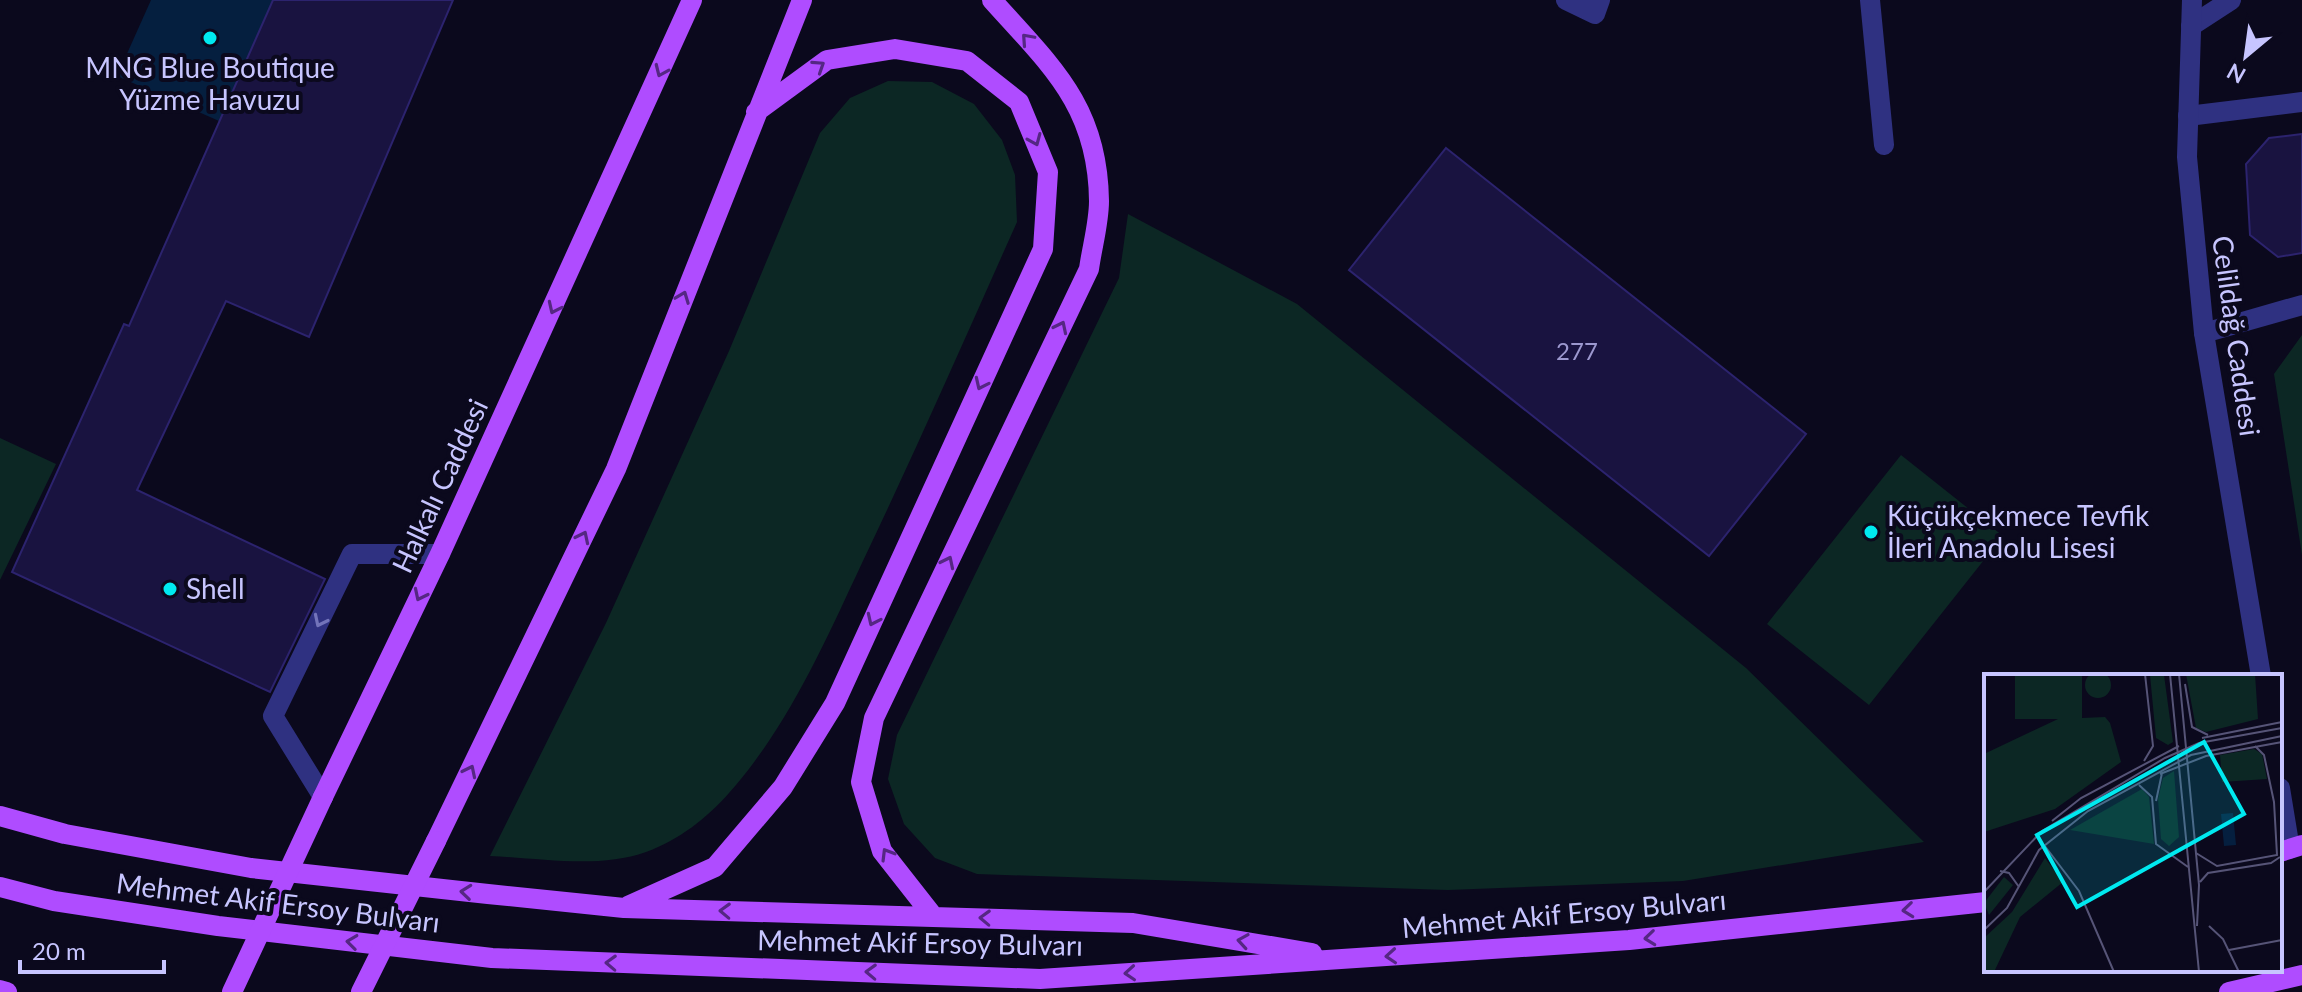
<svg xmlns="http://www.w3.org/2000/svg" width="2302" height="992" font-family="Lato,sans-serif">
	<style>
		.green { fill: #0c2724 }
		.water { fill: #051f3f }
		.building { fill: #191340; stroke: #2c236e; stroke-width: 2 }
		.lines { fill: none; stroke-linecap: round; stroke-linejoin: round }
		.service { stroke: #2f3181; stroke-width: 20 }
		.minor { stroke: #2f3181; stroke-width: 20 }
		.tertiary { stroke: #2f3181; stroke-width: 20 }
		.primary { stroke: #af4cff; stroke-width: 20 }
		.primary-bridge { stroke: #af4cff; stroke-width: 20 }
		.oneway { stroke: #552783 }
		.oneway2 { stroke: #7374ba }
		.poi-dot { fill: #00e9f0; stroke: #0b091d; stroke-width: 3 }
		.labels { text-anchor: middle; stroke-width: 8; stroke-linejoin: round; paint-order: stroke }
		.number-label { font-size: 24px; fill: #9c98cf }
		.poi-label { font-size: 28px; fill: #c7c5ff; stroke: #0b091d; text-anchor: start }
		.street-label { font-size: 28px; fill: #c7c5ff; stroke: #0b091d }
		.inset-road { fill: none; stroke: #565477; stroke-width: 2 }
		.view { fill: #00e9f0; fill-opacity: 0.15; stroke: #00e9f0; stroke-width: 4 }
		.inset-edge { fill: none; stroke: #c7c5ff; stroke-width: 4 }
	</style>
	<rect width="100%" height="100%" fill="#0b091d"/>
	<path class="green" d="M888,81L932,82L974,104L1002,140L1015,175L1017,222C966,336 916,450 862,563C825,642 788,727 729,793C707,818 679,840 646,852C599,869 540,858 490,856L606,623L729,351L820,133L850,98Z
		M1128,214L1297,304L1746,668L1924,842L1683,881L1448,890L977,874L935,858L904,824L888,779L897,735L1119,278Z
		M2302,335V555L2274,374Z
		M0,438L56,464L0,580Z
		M1901,455L2003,536L1869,705L1767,624Z"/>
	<path class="water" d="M151,0H302L244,132L117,76Z"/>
	<path class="building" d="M273,0H453L309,337L226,301L137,490L325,579L270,692L12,572L124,324L129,326Z
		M2302,134V253L2278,257L2250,235L2246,164L2269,138Z
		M1446,148L1806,434L1709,556L1349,270Z"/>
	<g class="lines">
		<path class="service" d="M1566,0L1595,14L1600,0
			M1870,0L1884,145
			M323,797L273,716L352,554H440"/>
		<path class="minor" d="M2191,26L2231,0
			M2188,116L2302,102
			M2204,333L2302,305"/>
		<path class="tertiary" d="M2192,0L2187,157L2204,333L2261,676
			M2280,788L2290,849"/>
		<path class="primary" d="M323,797L440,554L692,0
			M0,816L65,834L251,868L488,894L624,908L1133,923L1312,953
			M436,841L616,469L802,0
			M2280,852L2302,845
			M0,887L54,901L218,926L492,958L1040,979L1629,940L1986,902
			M628,906L715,867L783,787L835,703L1043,249L1048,172L1019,102L967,61L895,49L827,60L756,112
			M933,916L882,851L861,782L874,718L1089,269C1092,247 1099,223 1099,201C1098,106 1051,66 992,0
			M0,990L7,992
			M2229,992L2302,975"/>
		<path class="primary-bridge" d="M232,992L323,797
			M361,992L436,841"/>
	</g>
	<defs><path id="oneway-chevron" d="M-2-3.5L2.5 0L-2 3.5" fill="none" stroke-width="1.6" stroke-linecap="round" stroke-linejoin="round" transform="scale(2)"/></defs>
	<g class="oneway">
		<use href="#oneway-chevron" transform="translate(1027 39) rotate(-132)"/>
		<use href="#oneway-chevron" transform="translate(819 66) rotate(-33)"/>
		<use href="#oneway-chevron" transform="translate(661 71) rotate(114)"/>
		<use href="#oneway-chevron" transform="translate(1035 140) rotate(67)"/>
		<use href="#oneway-chevron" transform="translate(683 297) rotate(-69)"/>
		<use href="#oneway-chevron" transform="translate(554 308) rotate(115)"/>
		<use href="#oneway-chevron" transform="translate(1061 327) rotate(-64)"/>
		<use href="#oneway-chevron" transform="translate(981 384) rotate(115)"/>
		<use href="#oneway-chevron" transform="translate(583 537) rotate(-64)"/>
		<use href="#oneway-chevron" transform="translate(948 562) rotate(-64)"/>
		<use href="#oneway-chevron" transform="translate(420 595) rotate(116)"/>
		<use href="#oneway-chevron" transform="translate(873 620) rotate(115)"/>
		<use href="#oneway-chevron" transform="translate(470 771) rotate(-64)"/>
		<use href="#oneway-chevron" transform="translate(887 854) rotate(-121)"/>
		<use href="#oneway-chevron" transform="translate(466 892) rotate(-174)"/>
		<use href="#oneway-chevron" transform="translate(1908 910) rotate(174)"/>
		<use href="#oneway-chevron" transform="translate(725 911) rotate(-178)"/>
		<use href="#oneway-chevron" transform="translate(985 918) rotate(-178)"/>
		<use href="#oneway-chevron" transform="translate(1650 938) rotate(174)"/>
		<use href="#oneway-chevron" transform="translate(1243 941) rotate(-171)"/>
		<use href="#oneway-chevron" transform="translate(352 942) rotate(-173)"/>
		<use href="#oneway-chevron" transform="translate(1391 956) rotate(176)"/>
		<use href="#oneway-chevron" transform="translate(611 963) rotate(-178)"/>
		<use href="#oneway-chevron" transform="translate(871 972) rotate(-178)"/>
		<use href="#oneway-chevron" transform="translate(1130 973) rotate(176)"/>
	</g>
	<use class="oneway2" href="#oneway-chevron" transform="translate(320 621) rotate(116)"/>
	<g class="poi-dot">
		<circle cx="210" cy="38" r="8"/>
		<circle cx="1871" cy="532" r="8"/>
		<circle cx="170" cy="589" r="8"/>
	</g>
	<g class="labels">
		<g class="number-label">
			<text x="1577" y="360">277</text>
		</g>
		<g class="poi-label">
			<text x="210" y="78" text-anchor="middle">MNG Blue Boutique<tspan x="210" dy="32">Yüzme Havuzu</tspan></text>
			<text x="1887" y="526">Küçükçekmece Tevfik<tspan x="1887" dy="32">İleri Anadolu Lisesi</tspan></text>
			<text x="186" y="599">Shell</text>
		</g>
		<g class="street-label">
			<text transform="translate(2236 336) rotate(82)" y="10">Celildağ Caddesi</text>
			<text transform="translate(440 486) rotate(-65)" y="10">Halkalı Caddesi</text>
			<text transform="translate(278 903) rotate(7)" y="10">Mehmet Akif Ersoy Bulvarı</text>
			<text transform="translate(1564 914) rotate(-5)" y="10">Mehmet Akif Ersoy Bulvarı</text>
			<text transform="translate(920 943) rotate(1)" y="10">Mehmet Akif Ersoy Bulvarı</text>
		</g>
	</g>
	<g transform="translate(1984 674)">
		<rect width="298" height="298" fill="#0b091d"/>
		<path d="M101 11a13 13 0 1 1 26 0a13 13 0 1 1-26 0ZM31,0H98V44L121,43L126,49L137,88L71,135L0,158V80L74,45H31ZM202,0H271L274,45L222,58L212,54ZM166,1H180L189,68L184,71L172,64ZM270,75L278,80L283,105L238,108L236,81ZM190,97L195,163L185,172L177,165L174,125L179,104ZM158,115L165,123L170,170L86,156ZM61,184L79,208L36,243L10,298H0V264L28,238ZM20,203L29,211L5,241L0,229Z" fill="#0c2724"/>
		<path d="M249,139L252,171L240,172L237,140Z" fill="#051f3f"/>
		<path class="inset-road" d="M186,0L215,298M195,0L215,211L213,252M201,10L208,53L224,61M218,64L298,48M160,87L169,72L161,0M176,100L222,82L298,68M155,111L168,123L172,170L204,193M172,127L178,99M68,147L97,124L195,72M60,171L95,217L130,298M212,179L233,192L293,181L290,128L280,81L271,72M16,197L25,199L35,213M216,208L224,199L287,189L296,183M0,218L58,157L181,84L215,69L298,54M225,252L239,265L255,298M0,256L23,234L55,176L104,137L207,81L298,62M245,276L298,266"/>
		<path class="view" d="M220,68L260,140L93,233L53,161Z"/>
		<rect width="298" height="298" class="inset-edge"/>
	</g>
	<g transform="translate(2246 56) rotate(209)" stroke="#0b091d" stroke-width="6" paint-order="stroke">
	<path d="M0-6L14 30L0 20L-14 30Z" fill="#c7c5ff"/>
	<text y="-12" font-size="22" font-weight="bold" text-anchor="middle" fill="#c7c5ff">N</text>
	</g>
	<path d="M20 960v12h144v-12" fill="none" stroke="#c7c5ff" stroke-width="4"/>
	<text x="32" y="960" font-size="24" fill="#c7c5ff" stroke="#0b091d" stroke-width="6" paint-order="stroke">20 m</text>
</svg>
